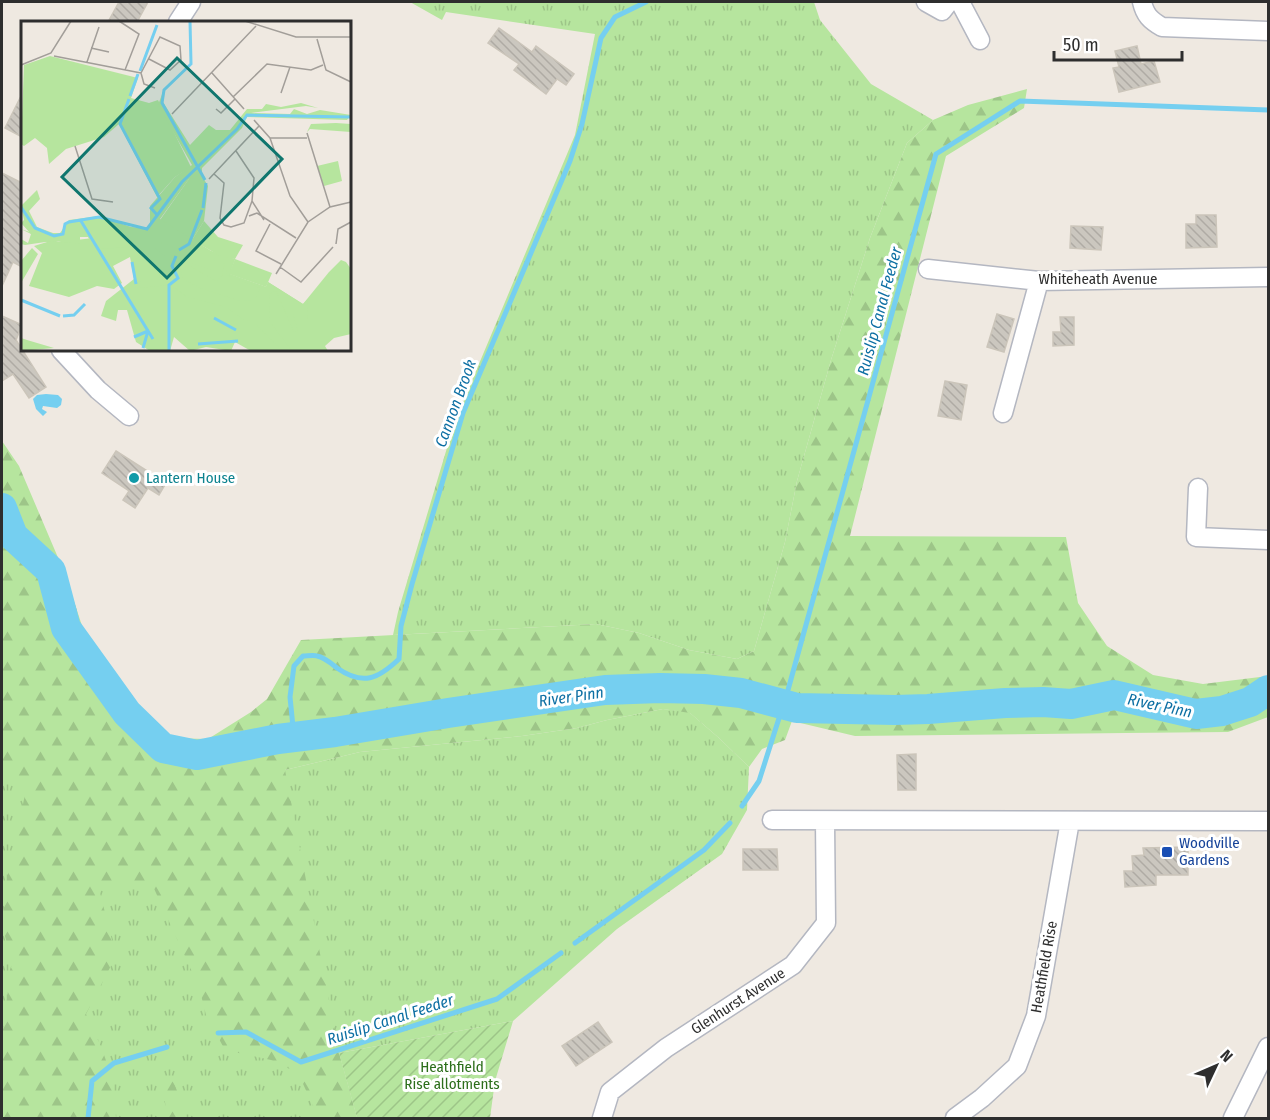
<svg xmlns="http://www.w3.org/2000/svg" width="1270" height="1120" font-family="'Fira Sans Condensed',sans-serif">
	<style>
		.grass { fill: url(#grass-tufts) }
		.forest { fill: url(#forest-firs) }
		.garden { fill: url(#garden-furrows) }
		.water { fill: #75cff0 }
		.lines { fill: none; stroke-linecap: round; stroke-linejoin: round }
		.stream { stroke: #75cff0; stroke-width: 5 }
		.river { stroke: #75cff0; stroke-width: 30 }
		.building { fill: url(#building-back-hatch); stroke: #cbc5ba; stroke-width: 1.5 }
		.minor-casing { stroke: #b4b7c1; stroke-width: 21 }
		.minor { stroke: #fff; stroke-width: 18 }
		.culture-dot { fill: #0f9aa8; stroke: #fff; stroke-width: 2 }
		.transit-dot { fill: #1a4fb4; stroke: #fff; stroke-width: 2 }
		.labels { text-anchor: middle; stroke-width: 6; stroke-linejoin: round; paint-order: stroke }
		.street-label { font-size: 15px; fill: #2e2e2e; stroke: #fff }
		.culture-label { font-size: 15px; fill: #0d838f; stroke: #fff; text-anchor: start }
		.transit-label { font-size: 15px; fill: #164399; stroke: #fff; text-anchor: start }
		.park-label { font-size: 15px; fill: #2c6e1b; stroke: #fff }
		.water-label { font-size: 16px; font-style: italic; fill: #0d6fa3; stroke: #fff }
		.inset-river { fill: none; stroke: #75cff0; stroke-width: 3 }
		.inset-road { fill: none; stroke: #a29e99; stroke-width: 1.5 }
		.view { fill: #0f766e; fill-opacity: 0.15; stroke: #0f766e; stroke-width: 3 }
		.inset-edge { fill: none; stroke: #2e2e2e; stroke-width: 3 }
	</style>
	<defs>
		<pattern id="grass-tufts" width="24" height="20" patternUnits="userSpaceOnUse" patternTransform="scale(1.5)"><rect width="24" height="20" fill="#b6e59e"/><path d="M3 7l-1-3M5 7V3M7 7l1-3M15 17l-1-3M17 17v-4M19 17l1-3" fill="none" stroke="#9dc588"/></pattern>
		<pattern id="forest-firs" width="22" height="20" patternUnits="userSpaceOnUse" patternTransform="scale(1.5)"><rect width="22" height="20" fill="#b6e59e"/><path d="M5 1l3.5 6h-7zM16 11l3.5 6h-7z" fill="#9dc588"/></pattern>
		<pattern id="garden-furrows" width="10" height="10" patternUnits="userSpaceOnUse" patternTransform="scale(1.5)"><rect width="10" height="10" fill="#b6e59e"/><path d="M-1 1l2-2M0 10L10 0M9 11l2-2" fill="none" stroke="#9dc588"/></pattern>
		<pattern id="building-back-hatch" width="6" height="6" patternUnits="userSpaceOnUse" patternTransform="scale(1.5)"><rect width="6" height="6" fill="#cbc7bf"/><path d="M-1 5l2 2M0 0l6 6M5-1l2 2" fill="none" stroke="#afaba4"/></pattern>
	</defs>
	<rect width="100%" height="100%" fill="#efe9e1"/>
	<path class="grass" d="M410,2H814L820,20L871,84L933,120L907,143L870,238L831,360L797,481L785,542L754,651L737,659L689,650L639,633L596,624L393,635L398,612L455,421L575,135L595,34L446,12L442,20Z
		M2,658L131,753L285,770L360,752L522,736L577,728L607,720L663,709L689,712L719,738L749,767L747,810L722,854L617,929L513,1021L339,1053L357,1118H2Z"/>
	<path class="forest" d="M1027,89L1024,108L946,156L850,536L1066,537L1078,603L1107,646L1153,675L1203,684L1268,676V717L1228,732L1126,733L855,736L792,721L785,740L762,749L749,767L719,738L690,713L663,709L607,720L577,728L522,736L360,752L285,770L339,1053L357,1118H316V1112L298,1073L271,1060L225,1050L206,1015L199,987L151,882L119,885H98L116,956L86,1014L102,1049L113,1081L116,1118H2V1037L12,960L2,926L7,879L26,790L2,766V441L19,466L65,574L88,644L132,695L146,720L166,738L208,739L251,712L267,699L301,640L596,624L639,633L689,650L737,659L754,651L785,542L797,481L831,360L870,238L907,143L933,120L968,105Z
		M172,1076L186,1118H167L162,1078Z"/>
	<path class="garden" d="M513,1021L495,1081L490,1118H357L339,1053Z"/>
	<path class="water" d="M46,394L58,395L62,399L61,405L57,408L43,406L42,409L47,412L43,416L36,409L33,399L37,395Z"/>
	<g class="lines">
		<path class="stream" d="M294,737L290,697L294,666L303,656C307,656 314,655 317,656C324,657 332,664 337,668C363,686 378,679 399,659L401,626L412,584L463,413L570,161L582,124L601,38L615,17L646,2
			M742,806L759,781L788,690L936,154L1020,101L1268,110
			M575,943L704,850L730,823
			M218,1033L246,1032L301,1062L497,999L561,953
			M88,1118L92,1081L114,1063L167,1047"/>
		<path class="river" d="M2,508L13,536L51,571L66,628L127,713L163,748L197,755L278,739L335,732L448,713L605,690L660,688L704,689L741,693L797,708L895,710L928,709L1005,703L1043,702L1071,704L1114,695L1196,714L1222,711L1250,702L1268,690"/>
	</g>
	<path class="building" d="M119,2H148L137,22H108Z
		M499,28L532,52L536,46L574,74L566,85L557,79L546,94L514,70L519,64L488,43Z
		M1137,46L1141,64L1154,61L1160,82L1119,92L1113,68L1119,67L1115,51Z
		M22,94V137L5,128Z
		M2,173L22,183V267L13,262L2,286Z
		M1196,215H1216L1217,247L1186,248V224H1196Z
		M1071,226L1103,227L1101,250L1070,248Z
		M997,314L1014,319L1004,352L987,347Z
		M2,316L22,325L16,340L46,387L29,398L13,374L2,381Z
		M1060,317H1074V345L1053,346V332H1061Z
		M945,381L967,385L961,420L938,416Z
		M116,451L166,483L159,495L148,488L135,508L123,500L129,491L102,473Z
		M916,754V790H898L897,755Z
		M1188,847V875H1156V885L1125,887L1124,871H1133L1132,856L1144,855L1143,848Z
		M743,849H777L778,870H743Z
		M598,1022L612,1042L576,1066L562,1046Z"/>
	<g class="lines">
		<defs>
			<path id="minor" d="M926,2L942,11L949,2
				M960,2L980,40
				M1142,2C1145,15 1150,20 1162,27L1268,31
				M178,22L191,2
				M928,269L1039,281L1268,277
				M61,350L98,390L129,416
				M1003,413L1039,281
				M1198,488L1196,537L1268,540
				M772,820L1268,821
				M602,1118L610,1092L666,1048L793,965L826,923L825,821
				M955,1118L982,1098L1017,1066L1036,1016L1070,821
				M1233,1118L1268,1047"/>
		</defs>
		<use href="#minor" class="minor-casing"/>
		<use href="#minor" class="minor"/>
	</g>
	<circle class="culture-dot" cx="134" cy="478" r="6"/>
	<rect class="transit-dot" x="1161" y="846" width="12" height="12" rx="3"/>
	<g class="labels">
		<g class="street-label">
			<text x="1098" y="284">Whiteheath Avenue</text>
			<text transform="translate(1044 967) rotate(-80)" y="5">Heathfield Rise</text>
			<text transform="translate(738 1001) rotate(-33)" y="5">Glenhurst Avenue</text>
		</g>
		<g class="culture-label">
			<text x="146" y="483">Lantern House</text>
		</g>
		<g class="transit-label">
			<text x="1179" y="848">Woodville<tspan x="1179" dy="17">Gardens</tspan></text>
		</g>
		<g class="park-label">
			<text x="452" y="1072">Heathfield<tspan x="452" dy="17">Rise allotments</tspan></text>
		</g>
		<g class="water-label">
			<text transform="translate(879 311) rotate(-75)" y="6">Ruislip Canal Feeder</text>
			<text transform="translate(455 403) rotate(-70)" y="6">Cannon Brook</text>
			<text transform="translate(571 696) rotate(-8)" y="6">River Pinn</text>
			<text transform="translate(1160 705) rotate(12)" y="6">River Pinn</text>
			<text transform="translate(390 1019) rotate(-18)" y="6">Ruislip Canal Feeder</text>
		</g>
	</g>
	<g transform="translate(21 21)">
		<rect width="330" height="330" fill="#efe9e1"/>
		<path d="M29,35L117,57L110,77L128,82L137,79L170,146L154,156L136,176L98,103L83,116L45,128L28,143L26,127L14,117L3,125L0,123L3,44ZM317,140L321,160L303,165L296,145ZM170,155H181L187,165L183,200L171,219L201,236L214,238L208,253L245,266L247,261L282,283L308,251L320,239L325,241L330,248V313L313,317L304,325L307,330H230L214,321L210,330L185,326L169,330L153,316L149,330H129L115,321L106,289H97L95,300L80,295L85,280L113,258L109,236L92,245L101,262L93,268L76,265L48,276L8,265L21,232L13,225L26,221L0,208L38,221L124,211L139,199ZM11,227L17,233L0,262V240Z" fill="#b6e59e"/>
		<path d="M143,68L142,81L169,124L188,104L195,109H209L226,88H241L245,83L260,86L280,82L297,87L285,85L230,92L269,93L273,88L286,93L299,89L330,94L326,99L226,96L221,107L181,147V155L168,158L139,198L188,229L169,225L160,229L138,221L133,226L159,247L162,258L179,267L219,280L234,279L239,267L206,254L203,241L201,255L195,260L157,238L190,249L194,241L193,236H188L190,230L214,238L209,253L245,266L247,261L282,283L286,279L287,298L272,293L277,310L273,311L255,270L248,273L249,301L271,330H261L232,300L223,299L205,286L166,276L150,264L116,267L113,264L120,260H143L118,225L81,228L71,224L67,216H59V223L31,220L4,224L0,223V218L7,222L10,213L0,202L3,199L0,185L16,169L19,178L8,190L16,206L32,212H39L48,199L78,195L110,206L125,207L129,203V185L154,156L171,144L137,84ZM315,102L330,103V111L289,108L286,111L290,103Z" fill="#b6e59e"/>
		<path d="M214,238L251,252L245,266L208,253ZM0,317L6,319L33,327L0,330Z" fill="#b6e59e"/>
		<path d="M183,200L197,216L222,224L214,238L201,236L171,219Z" fill="#b6e59e"/>
		<path class="inset-river" d="M169,0L170,43L143,69L141,82L184,159M119,50L136,4M109,75L117,53M108,78L99,103L139,178L130,187L137,195M0,186L14,207L33,215L42,213L44,203L48,201L78,196L126,208L161,161L216,108L226,94L330,96M182,187L185,162M60,200L127,310L122,327M158,229L168,223L181,189M111,241L115,263M0,279L39,295M42,295L53,294L64,283M193,297L215,309M113,316L127,310L132,318M177,323L217,320M148,330V264L157,257L151,245L155,235"/>
		<path class="inset-road" d="M98,0L118,13L104,49M224,0L275,16H330M329,0L330,29M296,18L305,49L330,61M70,27L88,31M33,35L120,52M66,41L78,6M0,44L30,32L50,0M120,52L139,16L159,25L160,39L149,49L128,38M120,52L123,63L134,67M191,52L223,88M0,71V43M260,72L269,46M212,76L246,43L290,49L302,44M195,88L200,92L214,78M151,93L235,5M233,99L249,117H286M286,112L309,186M249,117L269,175L287,201M54,125L71,178L92,181M215,130L233,157L231,180L243,199M193,153L203,162L199,197L203,204L210,206L223,202L231,180M188,158L238,105M228,195L236,192L275,217M249,203L235,230L260,243M315,223L317,208L330,201M259,246L280,261L312,226M255,253L287,201L309,186L330,181"/>
		<path class="view" d="M156,37L261,138L146,257L41,156Z"/>
		<rect width="330" height="330" class="inset-edge"/>
	</g>
	<rect width="1270" height="1120" fill="none" stroke="#2e2e2e" stroke-width="6"/>
	<g transform="translate(1216 1066) rotate(46)" stroke="#ffffff" stroke-width="4.5" paint-order="stroke">
	<path d="M0-4.5L10 22L0 15L-10 22Z" fill="#2e2e2e"/>
	<text y="-9" font-size="16" font-weight="bold" text-anchor="middle" fill="#2e2e2e">N</text>
	</g>
	<path d="M1054 51v9h128v-9" fill="none" stroke="#2e2e2e" stroke-width="3"/>
	<text x="1063" y="51" font-size="18" fill="#2e2e2e" stroke="#ffffff" stroke-width="4.5" paint-order="stroke">50 m</text>
</svg>
